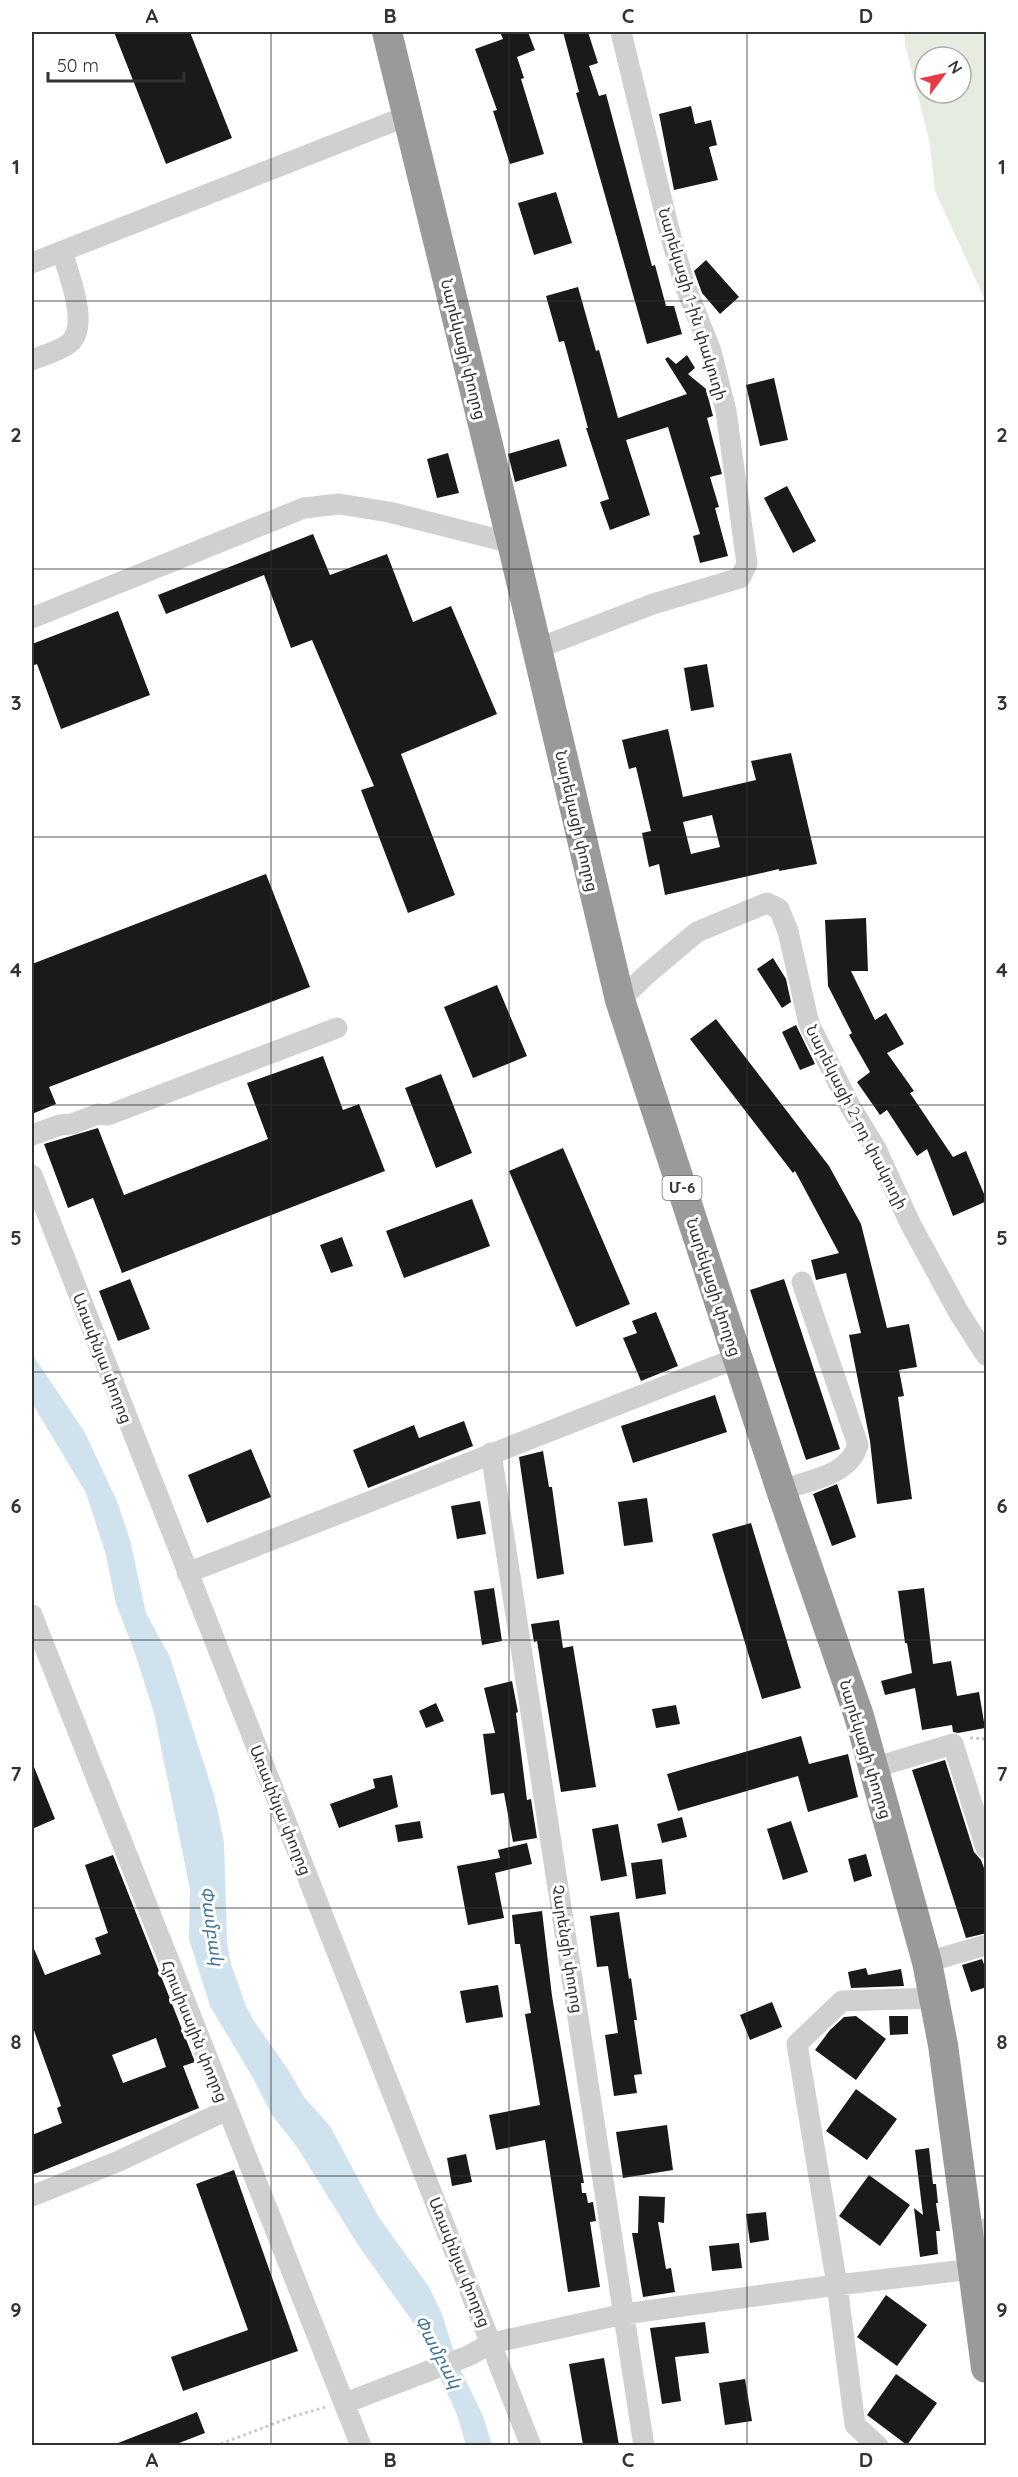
<svg xmlns="http://www.w3.org/2000/svg" width="1018" height="2477" font-family="Quicksand,'Noto Sans Armenian',sans-serif">
	<style>
		.green { fill: #e6ecdf; fill-rule: evenodd }
		.water { fill: #cfe2ee }
		.building { fill: #1a1a1a; fill-rule: evenodd }
		.lines { fill: none; stroke-linecap: round; stroke-linejoin: round }
		.path { stroke: #cdcdcd; stroke-width: 3; stroke-dasharray: 3 3; stroke-linecap: butt }
		.minor { stroke: #d0d0d0; stroke-width: 21 }
		.highway { stroke: #9a9a9a; stroke-width: 30 }
		.grid { fill: none; stroke: #333; stroke-width: 1.5; stroke-opacity: 0.55 }
		.labels { text-anchor: middle; stroke-width: 6; stroke-linejoin: round; paint-order: stroke }
		.shield { fill: #fff; stroke: #707070; stroke-width: 1.5 }
		.shield-label { font-size: 15px; font-weight: bold; fill: #333 }
		.street-label { font-size: 16px; fill: #333; stroke: #fff }
		.water-label { font-size: 18px; font-style: italic; fill: #3f7597; stroke: #fff }
		.neatline { fill: none; stroke: #333; stroke-width: 2 }
		.grid-label { font-size: 20px; text-anchor: middle; font-weight: bold; fill: #333 }
	</style>
	<rect width="100%" height="100%" fill="#fff"/>
	<path class="green" d="M904,32H986V302L935,191L930,144L905,44ZM925,57H961V93H925Z"/>
	<path class="water" d="M32,1354L84,1431L117,1501L130,1540L146,1613L170,1657L214,1795L224,1842L227,1943L231,1964L246,2006L254,2021L287,2068L304,2097L330,2126L378,2216L429,2287L442,2314L457,2362L483,2416L492,2445H466L456,2412L417,2328L358,2245L297,2147L272,2115L253,2078L210,2006L189,1939L190,1889L154,1713L135,1653L116,1604L106,1555L86,1493L32,1403Z"/>
	<path class="building" d="M114,32H190L232,138L166,164Z
		M500,32H528L535,50L517,57L524,78L521,79L544,154L510,164L493,111L497,110L475,49L503,39Z
		M563,32H588L598,63L589,66L599,96L606,94L652,266L655,265L666,306H674L682,334L647,344L576,93L579,92Z
		M691,106L695,124L711,120L717,145L709,147L718,180L674,190L659,114Z
		M556,192L572,243L534,255L518,203Z
		M706,260L739,297L720,314L702,293L694,271Z
		M578,287L596,351L599,350L618,418L687,394L665,359L668,357L676,364L687,355L695,368L688,374L706,389L713,416L707,418L722,474L710,477L719,507L715,508L728,556L700,563L693,536L700,534L668,427L626,440L650,515L610,530L600,502L609,499L586,428H588L564,341L559,342L546,296Z
		M774,378L788,440L760,446L746,385Z
		M559,439L567,466L515,482L508,454Z
		M448,453L459,493L437,498L427,459Z
		M787,486L816,541L793,553L764,498Z
		M313,534L330,575L387,554L413,622L451,606L497,714L401,754L455,895L408,913L361,790L374,786L312,640L291,648L264,575L166,614L158,595Z
		M118,611L150,695L61,729L37,664L32,666V644Z
		M707,664L714,707L691,711L684,668Z
		M668,729L683,797L756,780L751,761L791,753L817,864L779,871V869L665,895L659,864L649,867L642,833L651,831L636,767L629,769L622,740ZM712,815L720,847L691,854L683,822Z
		M266,874L310,987L49,1087L56,1104L32,1114V964Z
		M866,918L868,971H851L875,1020L886,1013L904,1044L887,1053L914,1091L910,1093L953,1157L966,1151L987,1201L953,1216L927,1149L917,1156L887,1110L880,1115L857,1082L870,1072L849,1035L852,1033L828,986L825,920Z
		M773,958L786,979L791,1002L782,1008L757,969Z
		M497,985L527,1056L473,1078L444,1007Z
		M716,1019L829,1166L861,1224L887,1328L909,1324L917,1367L899,1370L904,1396L898,1397L912,1499L877,1504L870,1441L849,1335L861,1333L846,1273L816,1280L811,1260L839,1253L795,1171L793,1173L690,1039Z
		M796,1025L815,1064L800,1070L782,1032Z
		M323,1056L343,1110L359,1104L385,1171L122,1273L93,1198L68,1208L44,1144L98,1128L124,1195L268,1139L247,1083Z
		M441,1074L472,1153L436,1168L405,1088Z
		M563,1148L630,1304L576,1327L509,1171Z
		M472,1199L490,1246L404,1278L386,1231Z
		M342,1237L353,1266L331,1273L320,1245Z
		M130,1279L150,1329L118,1341L99,1291Z
		M784,1279L840,1449L806,1460L750,1290Z
		M656,1312L678,1366L641,1381L623,1338L637,1333L632,1321Z
		M715,1395L727,1432L633,1463L621,1426Z
		M464,1421L473,1446L368,1488L353,1450L414,1425L419,1438Z
		M251,1449L271,1497L207,1523L188,1475Z
		M543,1451L549,1487H552L564,1574L537,1579L519,1457Z
		M837,1484L856,1537L832,1546L813,1494Z
		M647,1498L653,1542L624,1546L618,1502Z
		M480,1501L486,1534L457,1539L451,1506Z
		M751,1523L801,1688L762,1699L712,1534Z
		M494,1588L502,1641L482,1645L474,1591Z
		M924,1588L933,1664L951,1661L957,1696L979,1692L985,1728L958,1733L953,1732L952,1725L922,1730L915,1688L885,1695L881,1681L912,1673L907,1643H905L898,1591Z
		M559,1620L563,1648L573,1646L596,1787L561,1792L537,1641L534,1642L531,1624Z
		M512,1681L518,1712L516,1713L527,1800L531,1799L537,1838L513,1842L504,1793L491,1795L483,1734L495,1733L484,1688Z
		M436,1703L444,1721L426,1728L419,1711Z
		M676,1705L680,1724L656,1728L652,1709Z
		M801,1736L809,1764L848,1754L858,1797L808,1812L798,1776L678,1811L667,1774Z
		M945,1760L974,1852L981,1860L987,1876V1933L966,1938L912,1770Z
		M32,1762L55,1819L32,1829Z
		M392,1775L398,1807L339,1828L330,1804L375,1788L373,1779Z
		M682,1817L687,1837L662,1843L657,1824Z
		M420,1821L423,1838L398,1842L395,1825Z
		M791,1821L808,1872L783,1880L767,1829Z
		M618,1824L627,1876L601,1881L592,1829Z
		M527,1843L532,1864L495,1873L504,1918L468,1925L457,1866L500,1858L498,1850Z
		M866,1854L872,1876L854,1882L848,1859Z
		M113,1855L195,2062L183,2066L199,2108L32,2175V2135L62,2123L57,2108L61,2106L32,2025V1944L45,1975L101,1954L95,1938L108,1933L85,1865ZM156,2038L166,2067L123,2083L112,2055Z
		M662,1859L666,1894L636,1899L631,1863Z
		M542,1911L552,1996L584,2183H581L582,2193H586L588,2203L593,2202L596,2221L590,2222L600,2287L568,2292L545,2140L496,2150L489,2115L540,2105L525,2014L531,2013L520,1944H515L512,1915Z
		M619,1912L629,1979L631,1978L637,2020H634L642,2074L634,2075L637,2093L614,2096L605,2035L618,2033L608,1966L597,1967L590,1916Z
		M982,1959L987,1972V1987L971,1992L962,1965Z
		M866,1968L868,1975L901,1969L904,1986L851,1988L848,1972Z
		M498,1985L503,2017L466,2023L460,1991Z
		M772,2002L782,2027L750,2040L740,2015Z
		M856,2016L886,2039L856,2080L815,2050L830,2030L844,2017Z
		M889,2016H908V2034L890,2035Z
		M856,2089L897,2119L867,2160L826,2131Z
		M667,2125L673,2170L623,2178L616,2132Z
		M929,2148L933,2184H936L938,2203H936L940,2231H936L938,2254L920,2257L914,2208L923,2215L915,2150Z
		M466,2154L472,2182L452,2186L447,2158Z
		M234,2170L298,2351L183,2391L171,2357L248,2330L196,2184Z
		M869,2175L910,2205L880,2246L839,2216Z
		M639,2196L665,2197L664,2223L658,2222L666,2269L671,2268L675,2292L643,2297L632,2233H638Z
		M766,2212L769,2240L750,2243L746,2214Z
		M739,2243L742,2268L712,2271L709,2246Z
		M886,2295L927,2325L897,2366L857,2337Z
		M705,2322L709,2353L675,2357L681,2401L662,2404L650,2328Z
		M604,2358L619,2445H583L569,2364Z
		M896,2374L937,2403L907,2445L867,2415Z
		M745,2379L752,2421L725,2425L719,2383Z
		M197,2412L205,2433L174,2445H113Z"/>
	<g class="lines">
		<path class="path" d="M970,1738L986,1739
			M215,2446L294,2416L326,2407"/>
		<path class="minor" d="M32,263L407,116
			M32,360C43,355 57,352 67,345C92,329 68,274 62,251
			M32,618L304,508L339,504L389,512L512,543
			M536,649L653,604L740,578L747,564L726,411L711,351L684,283L668,226L621,32
			M620,1000L646,975L697,932L767,903L779,909L788,931L809,1024L850,1106L876,1149L911,1225L959,1313L986,1355
			M32,1135L60,1125L72,1124L98,1114L108,1115L337,1028
			M32,1175L531,2446
			M491,1453L644,2446
			M781,1490C807,1481 849,1476 858,1445L802,1282
			M187,1573L737,1358
			M32,1615L361,2446
			M873,1768L953,1744L986,1848
			M927,1962L986,1945
			M32,2196L119,2161L227,2110
			M968,2231L986,2229
			M345,2403L468,2356L492,2343L624,2314L837,2285L973,2269
			M878,2446L855,2425L837,2285L797,2044L842,2001L934,1998"/>
		<path class="highway" d="M387,32L512,543L620,1000L781,1490L859,1716L927,1962L943,2045L986,2368"/>
	</g>
	<path class="grid" d="M271,32V2446M509,32V2446M747,32V2446M32,301H986M32,569H986M32,837H986M32,1105H986M32,1372H986M32,1640H986M32,1908H986M32,2176H986"/>
	<g class="labels">
		<rect class="shield" x="662.5" y="1176" width="39" height="24" rx="4.5"/>
		<g class="shield-label">
			<text x="682" y="1193">Մ-6</text>
		</g>
		<g class="street-label">
			<text transform="translate(693 304) rotate(73)" y="6">Նարեկացի 1-ին փակուղի</text>
			<text transform="translate(464 349) rotate(76)" y="6">Նարեկացի փողոց</text>
			<text transform="translate(577 821) rotate(77)" y="6">Նարեկացի փողոց</text>
			<text transform="translate(857 1117) rotate(63)" y="6">Նարեկացի 2-րդ փակուղի</text>
			<text transform="translate(714 1287) rotate(72)" y="6">Նարեկացի փողոց</text>
			<text transform="translate(103 1358) rotate(69)" y="6">Առափնյա փողոց</text>
			<text transform="translate(866 1749) rotate(73)" y="6">Նարեկացի փողոց</text>
			<text transform="translate(281 1810) rotate(68)" y="6">Առափնյա փողոց</text>
			<text transform="translate(568 1949) rotate(81)" y="6">Չարենցի փողոց</text>
			<text transform="translate(195 2031) rotate(68)" y="6">Հյուսիսային փողոց</text>
			<text transform="translate(460 2262) rotate(68)" y="6">Առափնյա փողոց</text>
		</g>
		<g class="water-label">
			<text transform="translate(212 1926) rotate(82)" y="6">Փամբակ</text>
			<text transform="translate(438 2352) rotate(62)" y="6">Փամբակ</text>
		</g>
	</g>
	<rect width="1018" height="2477" fill="none" stroke="#ffffff" stroke-width="66"/>
	<g transform="translate(943 75) rotate(57)"><circle r="28" fill="#ffffff" stroke="#adadad" stroke-width="1.5"/>
	<path d="M0-4.5L10 22L0 15L-10 22Z" fill="#e63946"/>
	<text y="-9" font-size="16" font-weight="bold" text-anchor="middle" fill="#333333">N</text>
	</g>
	<path d="M48 72v9h136v-9" fill="none" stroke="#333333" stroke-width="3"/>
	<text x="57" y="72" font-size="18" fill="#333333" stroke="#ffffff" stroke-width="4.5" paint-order="stroke">50 m</text>
	<rect x="33" y="33" width="952" height="2411" class="neatline"/>
	<g class="grid-label">
		<text x="152" y="23">A</text>
		<text x="390" y="23">B</text>
		<text x="628" y="23">C</text>
		<text x="866" y="23">D</text>
		<text x="16" y="174">1</text>
		<text x="1002" y="174">1</text>
		<text x="16" y="442">2</text>
		<text x="1002" y="442">2</text>
		<text x="16" y="710">3</text>
		<text x="1002" y="710">3</text>
		<text x="16" y="977">4</text>
		<text x="1002" y="977">4</text>
		<text x="16" y="1245">5</text>
		<text x="1002" y="1245">5</text>
		<text x="16" y="1513">6</text>
		<text x="1002" y="1513">6</text>
		<text x="16" y="1781">7</text>
		<text x="1002" y="1781">7</text>
		<text x="16" y="2049">8</text>
		<text x="1002" y="2049">8</text>
		<text x="16" y="2317">9</text>
		<text x="1002" y="2317">9</text>
		<text x="152" y="2467">A</text>
		<text x="390" y="2467">B</text>
		<text x="628" y="2467">C</text>
		<text x="866" y="2467">D</text>
	</g>
</svg>
